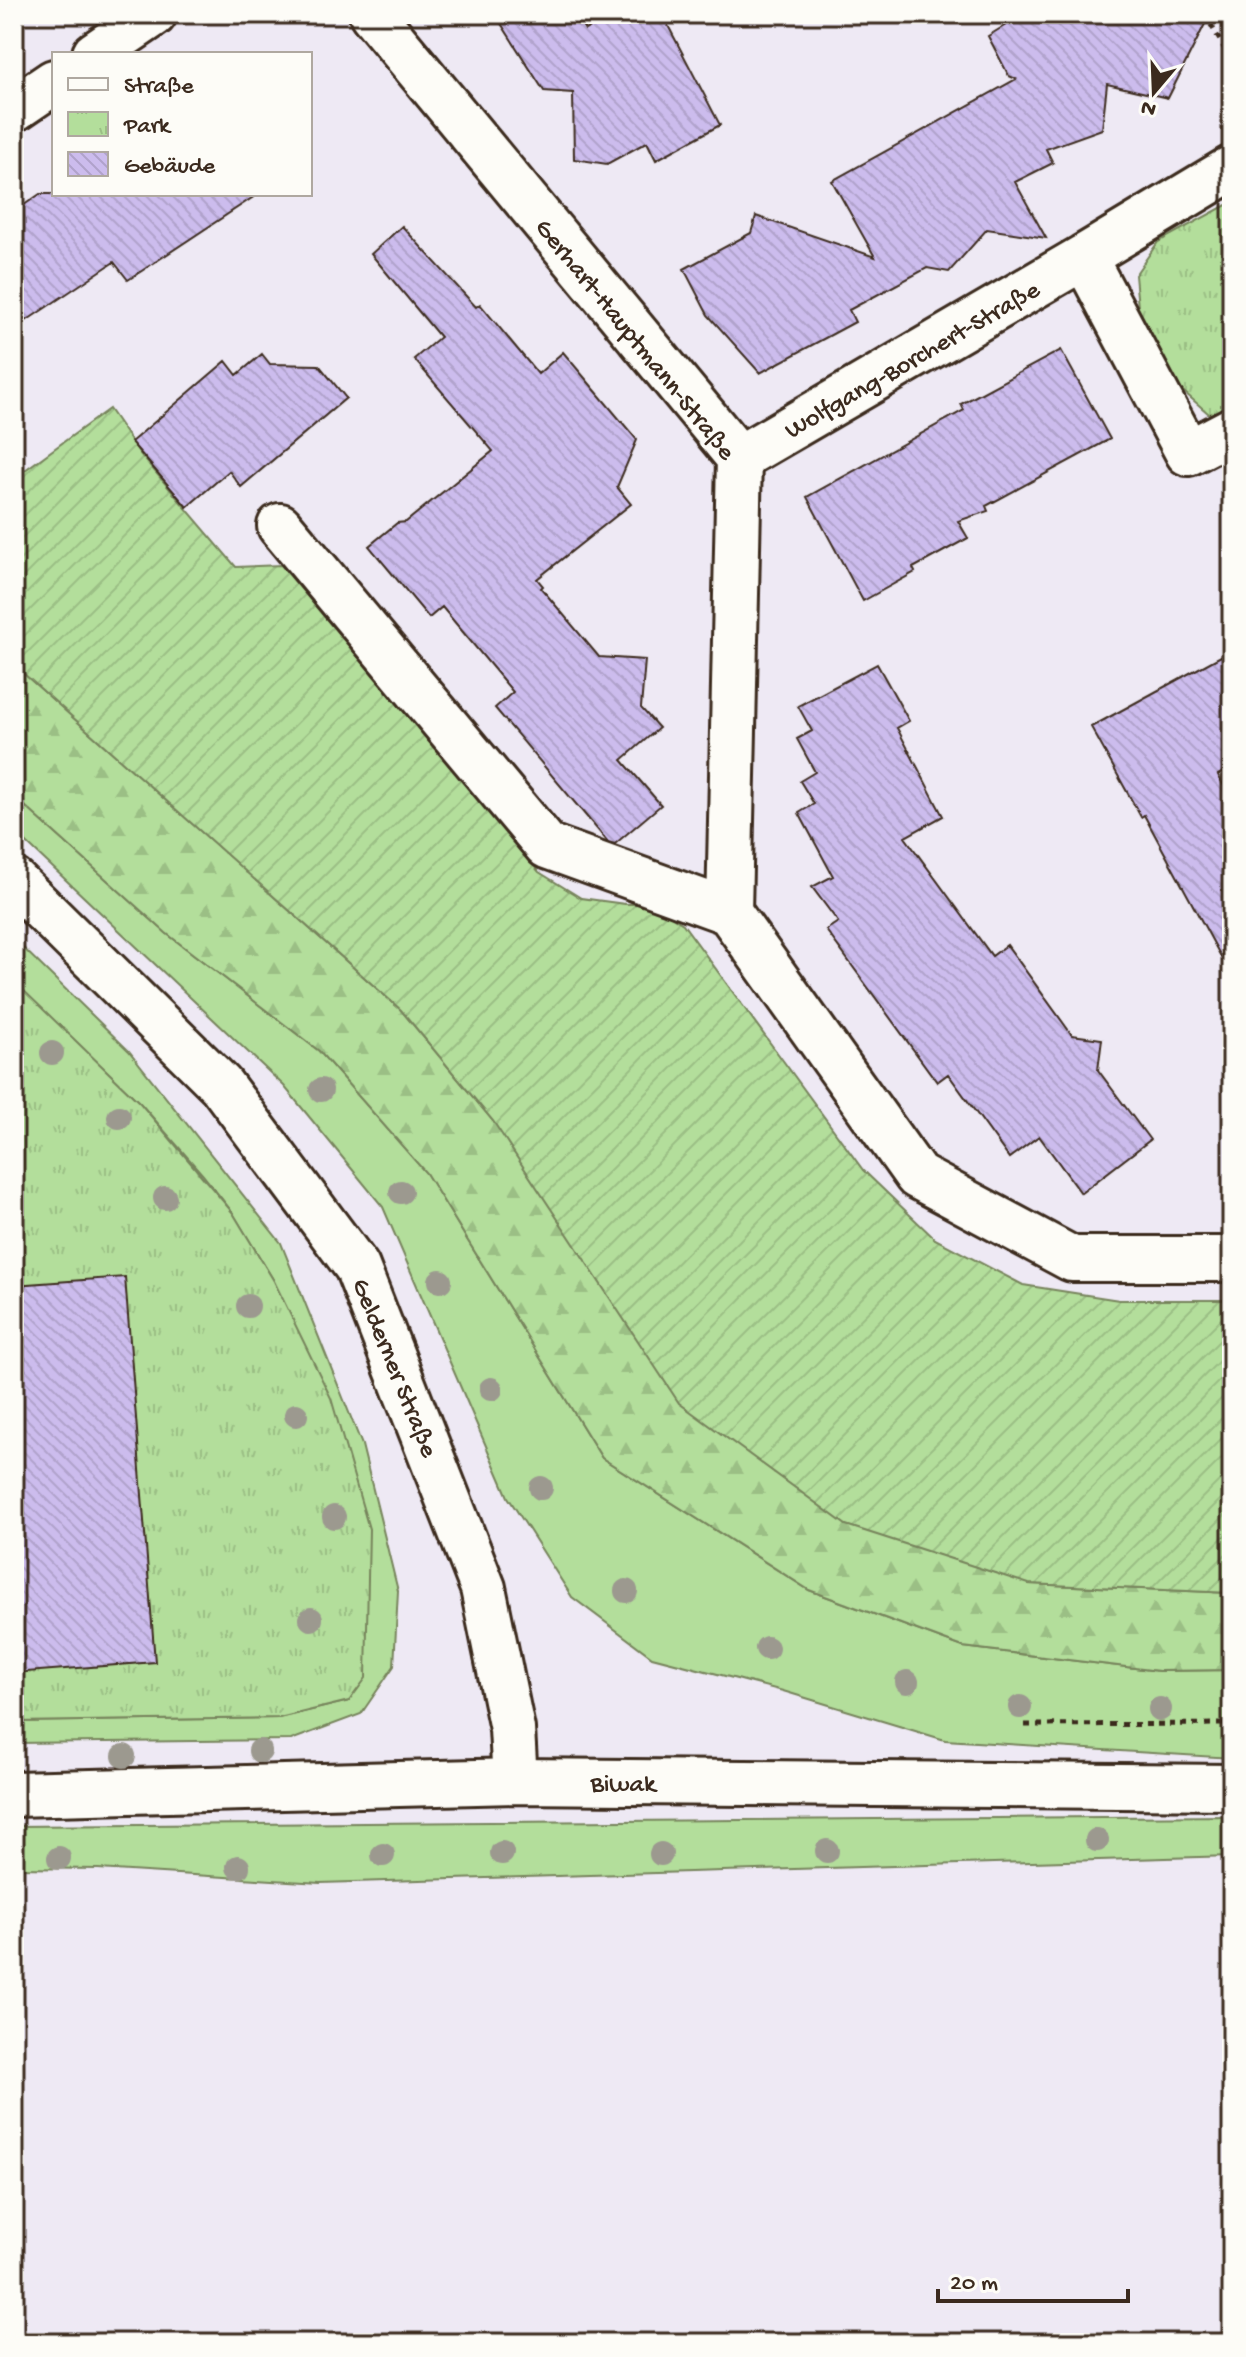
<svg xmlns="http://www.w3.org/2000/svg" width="1246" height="2357" font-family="'Gochi Hand',sans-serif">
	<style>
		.grass { fill: #b3de9b; stroke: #77845c; stroke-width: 2 }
		.forest { fill: url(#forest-firs); stroke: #77845c; stroke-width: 2 }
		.park { fill: url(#park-tufts); stroke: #77845c; stroke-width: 2 }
		.garden { fill: url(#garden-furrows); stroke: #77845c; stroke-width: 2 }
		.building { fill: url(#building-back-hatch); stroke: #3b2a1e; stroke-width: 2 }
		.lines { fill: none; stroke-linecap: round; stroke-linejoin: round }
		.street-casing { stroke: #3b2a1e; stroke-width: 50 }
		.secondary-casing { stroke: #3b2a1e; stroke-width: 50 }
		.path { stroke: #3b2a1e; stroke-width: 5; stroke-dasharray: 6 6; stroke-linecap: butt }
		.street { stroke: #fdfcf7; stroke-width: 44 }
		.secondary { stroke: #fdfcf7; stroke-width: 44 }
		.tree { fill: #9c998f }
		.labels { text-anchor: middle; stroke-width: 6; stroke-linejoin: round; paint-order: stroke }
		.street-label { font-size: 26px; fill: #3b2a1e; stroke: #fdfcf7 }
	</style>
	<defs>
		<pattern id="forest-firs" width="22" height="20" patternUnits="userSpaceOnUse" patternTransform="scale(2)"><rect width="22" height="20" fill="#b3de9b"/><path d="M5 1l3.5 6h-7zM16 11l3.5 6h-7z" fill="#9bbf85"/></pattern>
		<pattern id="park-tufts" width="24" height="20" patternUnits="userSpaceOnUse" patternTransform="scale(2)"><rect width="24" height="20" fill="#b3de9b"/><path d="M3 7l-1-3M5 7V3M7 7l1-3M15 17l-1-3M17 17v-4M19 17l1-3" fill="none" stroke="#9bbf85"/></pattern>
		<pattern id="garden-furrows" width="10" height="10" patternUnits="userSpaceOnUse" patternTransform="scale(2)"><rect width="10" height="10" fill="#b3de9b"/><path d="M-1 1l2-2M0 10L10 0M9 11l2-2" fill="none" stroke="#9bbf85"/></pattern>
		<pattern id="building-back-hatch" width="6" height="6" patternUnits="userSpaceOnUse" patternTransform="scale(2)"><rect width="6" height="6" fill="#ccbced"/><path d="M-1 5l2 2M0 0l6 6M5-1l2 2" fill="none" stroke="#b0a2cb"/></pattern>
	</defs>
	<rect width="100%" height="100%" fill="#eee9f4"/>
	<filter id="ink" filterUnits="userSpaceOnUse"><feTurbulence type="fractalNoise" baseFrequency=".0125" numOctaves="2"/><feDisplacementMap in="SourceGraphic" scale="16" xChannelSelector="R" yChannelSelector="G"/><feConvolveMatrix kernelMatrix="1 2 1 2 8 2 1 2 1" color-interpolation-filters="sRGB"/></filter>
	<g filter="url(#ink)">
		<path class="grass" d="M14,796L166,933L319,1051L426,1173L602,1458L809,1590L963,1647L1159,1671L1232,1670V1758L945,1740L783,1691L652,1657L572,1597L508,1497L383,1207L284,1086L14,831Z
			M14,939L129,1051L281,1243L362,1445L398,1591L394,1666L361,1714L291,1740L14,1743V1722L278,1718L349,1701L274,1281L233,1213L203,1175L140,1103L18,986L14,994Z
			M1232,1816V1856L320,1883L98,1869L14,1868V1826Z"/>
		<path class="forest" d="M14,665L401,1010L493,1121L1029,1584L1232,1593V1670L1159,1671L963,1647L809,1590L602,1458L426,1173L319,1051L166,933L14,796Z"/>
		<path class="park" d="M1232,202V411L1209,414L1176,385L1139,318L1135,275L1158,242Z
			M18,985L140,1103L233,1213L274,1281L331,1398L369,1529L366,1678L349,1701L279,1718L14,1722V994Z"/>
		<path class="garden" d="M109,409L140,454L236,567L281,565L539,872L581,898L625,904H652L683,924L863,1170L935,1239L1023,1285L1119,1300H1232V1593L1029,1584L846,1525L679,1403L493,1121L401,1010L14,665V478Z"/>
		<path class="building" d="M495,14H575L585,30L616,14H662L720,125L656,160L647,142L607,164L574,159L573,93L544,91Z
			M1024,14H1210L1168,98L1107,84L1102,129L1046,149L1053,163L1015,182L1046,238L987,229L949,272L927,268L849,310L855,322L760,373L708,315L684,269L751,233L756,216L875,257L832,181L1016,79L1009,76L988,36Z
			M40,194H258L128,280L114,262L14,329V212Z
			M402,226L476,307L480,304L538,374L563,352L637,440L617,487L631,504L537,579L543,586L541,588L599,657L645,660L641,708L659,728L622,760L661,805L615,844L608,842L495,708L513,692L442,607L429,618L369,546L397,523L406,522L493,451L414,359L440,337L371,254Z
			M1061,350L1110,439L986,506L988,511L958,521L968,538L913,568L915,572L863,601L807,497L964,410L961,404Z
			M262,354L270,364L319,365L346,398L241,487L229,471L187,507L131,442L226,361L237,375Z
			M1232,650V767L1218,775L1232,801V977L1144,815L1141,817L1091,727Z
			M877,664L909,721L897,728L943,816L905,837L992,956L1007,945L1072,1035L1102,1039L1098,1070L1150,1140L1081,1193L1039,1136L1009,1158L948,1074L937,1082L826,930L838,922L812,887L833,876L799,813L814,804L800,781L815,772L797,739L812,731L798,706Z
			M125,1277L155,1662L14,1673V1285Z"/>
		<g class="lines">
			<defs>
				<path id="street" d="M372,14L739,458L729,912L917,1176L1072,1259H1232
					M95,54L154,14
					M14,109L54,82
					M1084,257L1232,168
					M739,458L1084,257L1188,453L1232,430
					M280,526L547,846L729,912
					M14,881L221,1085L357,1267L483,1588L512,1729L515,1781"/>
				<path id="secondary" d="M14,1794L515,1781L1232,1787"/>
			</defs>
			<use href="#street" class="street-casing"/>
			<use href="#secondary" class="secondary-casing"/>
			<path class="path" d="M1205,14L1232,62
				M1025,1725L1232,1724"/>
			<use href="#street" class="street"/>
			<use href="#secondary" class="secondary"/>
		</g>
		<g class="tree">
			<circle cx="52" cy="1053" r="12"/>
			<circle cx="321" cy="1090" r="12"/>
			<circle cx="119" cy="1117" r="12"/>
			<circle cx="401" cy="1192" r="12"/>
			<circle cx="165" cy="1198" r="12"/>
			<circle cx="440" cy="1281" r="12"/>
			<circle cx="248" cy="1306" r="12"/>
			<circle cx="491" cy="1389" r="12"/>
			<circle cx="296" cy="1415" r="12"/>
			<circle cx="541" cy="1488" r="12"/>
			<circle cx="334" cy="1517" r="12"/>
			<circle cx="626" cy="1591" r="12"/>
			<circle cx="311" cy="1619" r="12"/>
			<circle cx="767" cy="1648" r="12"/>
			<circle cx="907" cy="1682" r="12"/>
			<circle cx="1020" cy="1707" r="12"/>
			<circle cx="1160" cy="1709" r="12"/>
			<circle cx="260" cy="1751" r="12"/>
			<circle cx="124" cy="1756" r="12"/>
			<circle cx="1097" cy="1840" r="12"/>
			<circle cx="827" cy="1851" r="12"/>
			<circle cx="502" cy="1853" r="12"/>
			<circle cx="661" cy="1854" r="12"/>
			<circle cx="383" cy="1855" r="12"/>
			<circle cx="59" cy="1858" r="12"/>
			<circle cx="238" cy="1867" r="12"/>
		</g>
	</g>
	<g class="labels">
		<g class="street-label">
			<text transform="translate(637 338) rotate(51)" y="9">Gerhart-Hauptmann-Straße</text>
			<text transform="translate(911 358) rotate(-30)" y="9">Wolfgang-Borchert-Straße</text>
			<text transform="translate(397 1367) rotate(68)" y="9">Gelderner Straße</text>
			<text x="623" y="1791">Biwak</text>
		</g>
	</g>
	<rect width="1246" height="2357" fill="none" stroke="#fdfcf7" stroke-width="48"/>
	<rect x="24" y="24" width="1198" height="2309" fill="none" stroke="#3b2a1e" stroke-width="3" filter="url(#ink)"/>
	<rect x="52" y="52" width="260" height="144" fill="#fdfcf7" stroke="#afa8a0" stroke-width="2"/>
	<rect x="68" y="78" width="40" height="12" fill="#fdfcf7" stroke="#afa8a0" stroke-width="2"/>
	<text x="124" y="92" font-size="24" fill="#3b2a1e">Straße</text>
	<rect x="68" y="112" width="40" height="24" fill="url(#park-tufts)" stroke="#afa8a0" stroke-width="2"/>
	<text x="124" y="132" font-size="24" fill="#3b2a1e">Park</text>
	<rect x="68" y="152" width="40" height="24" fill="url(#building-back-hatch)" stroke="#afa8a0" stroke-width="2"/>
	<text x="124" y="172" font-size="24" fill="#3b2a1e">Gebäude</text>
	<g transform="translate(1154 92) rotate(199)" stroke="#fdfcf7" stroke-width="6" paint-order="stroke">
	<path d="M0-6L14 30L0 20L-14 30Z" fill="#3b2a1e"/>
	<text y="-12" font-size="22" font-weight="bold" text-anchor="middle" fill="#3b2a1e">N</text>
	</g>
	<path d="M938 2289v12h190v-12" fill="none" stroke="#3b2a1e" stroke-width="4"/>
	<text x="950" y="2289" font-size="24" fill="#3b2a1e" stroke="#fdfcf7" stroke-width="6" paint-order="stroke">20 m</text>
</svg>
